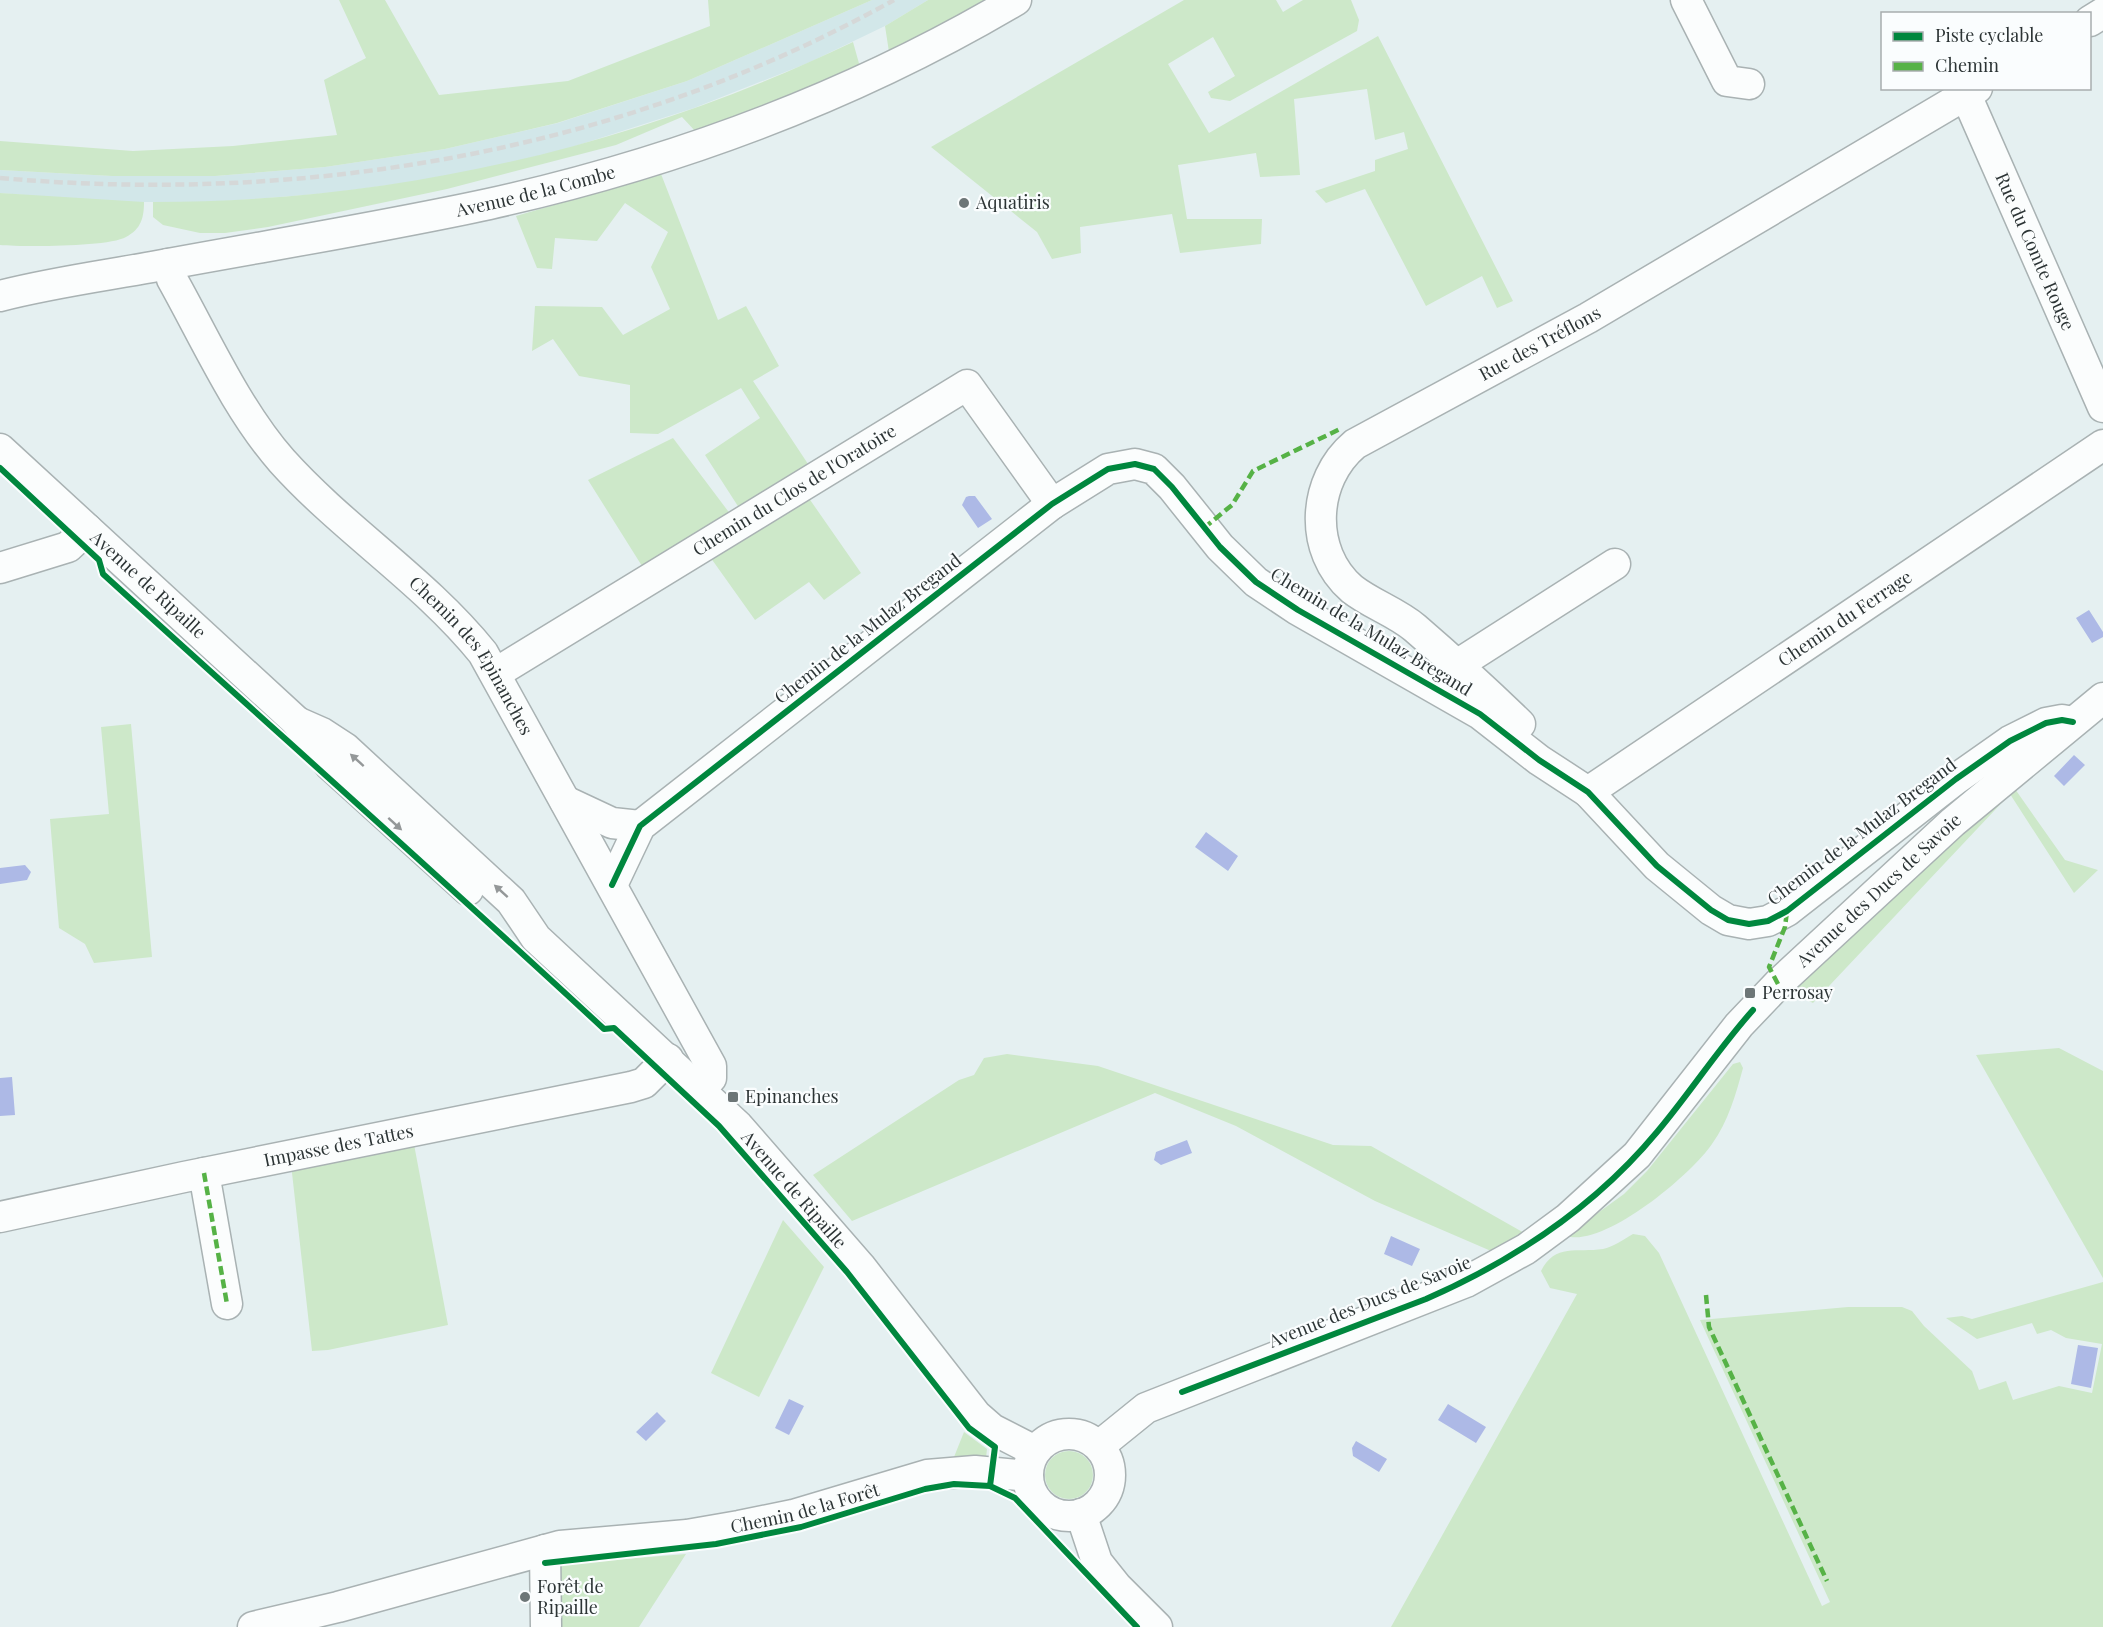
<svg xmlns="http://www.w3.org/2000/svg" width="2103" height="1627" font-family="'Playfair Display',serif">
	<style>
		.built { fill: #d2e7e9 }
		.green { fill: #cde8c9 }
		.water { fill: #adb9e6 }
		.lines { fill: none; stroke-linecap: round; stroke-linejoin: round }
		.minor-casing { stroke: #a9b2b3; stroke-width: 33 }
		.minor { stroke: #fbfdfd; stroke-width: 30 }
		.rail { stroke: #d5d8d8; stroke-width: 4.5; stroke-dasharray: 9 4.5; stroke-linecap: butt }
		.quiet { stroke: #56b246; stroke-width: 4.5; stroke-dasharray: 9 4.5; stroke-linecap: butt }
		.cycleway-casing { stroke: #fafdfe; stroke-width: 10 }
		.cycleway { stroke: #00873e; stroke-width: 6 }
		.oneway { fill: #949899 }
		.poi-dot { fill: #6d7677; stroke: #fafdfe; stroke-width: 2 }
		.labels { text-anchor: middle; stroke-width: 4.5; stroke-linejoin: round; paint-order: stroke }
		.street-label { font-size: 18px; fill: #2c3435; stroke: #fafdfe }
		.poi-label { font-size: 18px; fill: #2c3435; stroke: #fafdfe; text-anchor: start }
	</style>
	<rect width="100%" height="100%" fill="#e5f0f1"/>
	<path class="built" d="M872,0H928L885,26L808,63L694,108L563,150L448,177L330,193L214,202H109L0,193V170L112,176H215L325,167L445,149L558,123L687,81Z"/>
	<path class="green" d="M339,0H385L439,95L568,81L710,26L708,0H872L687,81L557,123L445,149L325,167L215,176H112L0,170V141L133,151L233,146L337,135L324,80L366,58Z
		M928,0H988L889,52L885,26Z
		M1184,0H1276L1283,12L1303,0H1351L1359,20L1357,31L1230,101L1211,98L1208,92L1235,76L1213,37L1168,64L1209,133L1378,36L1513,301L1497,308L1482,276L1426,306L1365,189L1326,203L1315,191L1375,171V160L1408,149L1404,132L1375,140L1367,89L1294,99L1300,175L1260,177L1256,153L1178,165L1187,219H1262L1261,244L1180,253L1172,214L1080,227L1081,253L1052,259L1037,232L931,147Z
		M853,42L860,67L696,132L682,117L616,145L447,189L268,227L225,233H200L163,225L153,217V202C397,202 633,147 853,42Z
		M661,174L718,320L746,306L779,366L753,381L812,470L743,514L705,455L760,418L741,388L658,434L630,433V385L579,376L553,339L532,351L535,306L602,307L623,335L670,309L651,267L668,232L625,203L597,241L555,238L552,269L537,268L516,216Z
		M0,193L144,202C144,218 141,229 126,237C109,247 23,247 0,245Z
		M673,438L731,515L642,566L588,480Z
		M806,494L861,573L824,600L809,582L755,620L708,554Z
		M131,724L152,957L94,963L85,944L59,928L50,819L109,814L101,727Z
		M2015,789L2065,860L2098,870L2074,893L2010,794L1813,1003L1805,999L1794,983L1898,885Z
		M2059,1048L2103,1071V1278L1976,1055Z
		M1007,1054L1098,1066L1333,1145L1371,1146L1526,1234L1498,1254L1375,1201L1236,1126L1155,1093L852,1221L813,1175L959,1080L974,1075L984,1058Z
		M1740,1062L1743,1068C1736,1094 1728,1122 1712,1144C1691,1175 1604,1248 1566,1236L1624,1194L1647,1171L1733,1064Z
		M413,1139L448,1325L328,1350L312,1351L291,1164Z
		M783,1220L824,1267L759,1397L711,1373Z
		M1633,1234L1645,1236L1659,1253L1822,1606L1830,1602L1700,1320L1848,1307H1902L1912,1311L1924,1326L1972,1371L1979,1390L2006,1381L2013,1400L2059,1386L2092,1393L2102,1344L2066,1338L2051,1330L2037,1334L2032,1323L1977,1339L1946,1318L1962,1316L1972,1319L2103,1282V1627H1391L1577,1294L1550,1288L1541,1271C1555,1243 1577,1253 1603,1249C1613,1247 1624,1239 1633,1234Z
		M964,1432L987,1449L986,1458L954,1457Z
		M1045 1475a24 24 0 1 1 48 0a24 24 0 1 1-48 0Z
		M686,1554L639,1627H554L556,1569L562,1564Z"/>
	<path class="water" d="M969,496H975L992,519L978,528L962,505L966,497Z
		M2089,610L2103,632V637L2092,643L2076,618Z
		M2074,755L2085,765L2064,786L2054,776Z
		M1206,832L1238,856L1228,871L1195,847Z
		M25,865L31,872L27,880L0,884V868Z
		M12,1077L15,1115L0,1116V1078Z
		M1187,1140L1192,1153L1161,1165L1154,1160L1156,1152Z
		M1391,1236L1420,1249L1412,1266L1384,1254Z
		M2078,1345L2098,1348L2091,1388L2071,1384Z
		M789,1399L804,1406L789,1435L775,1428Z
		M1448,1404L1486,1427L1476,1443L1438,1420Z
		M657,1412L666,1421L646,1441L636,1432Z
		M1356,1441L1387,1459L1379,1472L1353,1456L1352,1448Z"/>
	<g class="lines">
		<defs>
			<g id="minor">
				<path d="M1686,0L1727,81L1749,84"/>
				<path d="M2090,21L2103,13"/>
				<path id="s1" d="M1966,95L2103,407"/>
				<path id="s2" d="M168,264L172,279C205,338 237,410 282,461C344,530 425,581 483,653L711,1066V1078L701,1089"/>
				<path id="s3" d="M0,296C50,283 102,276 152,267C265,246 378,228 489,204C673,163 854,96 1016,0"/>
				<path id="s4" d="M0,449L297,722L330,765L468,890"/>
				<path d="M0,568L68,547L87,529"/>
				<path d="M1457,665L1615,564"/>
				<path id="s5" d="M496,673L967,385L1052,504"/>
				<path id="s6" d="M297,722L322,733L345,748L511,901L536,938L738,1126L860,1266L976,1415L992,1429L1035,1451"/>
				<path id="s7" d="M1520,724C1486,691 1451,659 1415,628C1396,612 1371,604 1352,589C1308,551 1312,480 1355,444L1588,318L1977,88"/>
				<path id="s8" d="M1588,792L2103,445"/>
				<path d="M565,801L612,823L640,826"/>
				<path d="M612,885L640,826L1052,504L1108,469L1135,464L1154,469L1172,487L1220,547L1256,582L1298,610L1480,714L1539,760L1588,792L1657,866L1711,910L1728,920L1749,924L1768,921L1787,911L1956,779L2010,741L2046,723L2062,720L2073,722"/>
				<path d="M204,1173L227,1304"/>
				<path id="s9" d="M0,1217L184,1177L631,1087L644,1083L668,1059"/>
				<circle cx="1069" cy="1475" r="41"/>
				<path id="s10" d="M1099,1446L1146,1408L1466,1282L1526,1249L1568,1218L1637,1155L1739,1025L1778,984L1953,822L2103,698"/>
				<path d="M1081,1514L1097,1562L1117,1587L1157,1627"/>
				<path d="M545,1550L546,1627"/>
				<path id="s11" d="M253,1627L338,1607L560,1546L687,1535L739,1526L793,1515L927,1475L975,1471L1028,1476"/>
			</g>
		</defs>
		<use href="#minor" class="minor-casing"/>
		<use href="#minor" class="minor"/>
		<path class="rail" d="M0,178C309,205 621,152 894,0"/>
		<path class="quiet" d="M1204,528L1232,505L1253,471L1340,429
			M1778,984L1769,967L1785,927L1787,911
			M204,1173L227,1304
			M1706,1295L1709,1327L1827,1581"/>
		<defs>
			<path id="cycleway" d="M0,468L99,560L103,574C270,726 439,876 604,1029L614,1028L719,1126L847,1272L969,1428L995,1447L990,1486
				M612,885L640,826L1052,504L1108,469L1135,464L1154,469L1172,487L1220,547L1256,582L1298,610L1480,714L1539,760L1588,792L1657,866L1711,910L1728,920L1749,924L1768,921L1787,911L1956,779L2010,741L2046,723L2062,720L2073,722
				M1182,1392L1426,1299C1515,1260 1594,1208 1657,1132C1690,1093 1718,1049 1753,1010
				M545,1563L716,1544L801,1527L925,1489L954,1484L990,1486L1015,1498L1137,1627"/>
		</defs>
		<use href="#cycleway" class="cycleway-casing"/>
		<use href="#cycleway" class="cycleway"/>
	</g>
	<defs><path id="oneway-solid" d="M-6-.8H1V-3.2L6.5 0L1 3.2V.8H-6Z" transform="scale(1.5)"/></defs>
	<g class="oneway">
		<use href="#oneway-solid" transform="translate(357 760) rotate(-138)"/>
		<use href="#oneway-solid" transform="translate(395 824) rotate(42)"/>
		<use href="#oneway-solid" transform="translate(501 891) rotate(-138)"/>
	</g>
	<g class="poi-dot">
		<circle cx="964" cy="203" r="6"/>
		<rect x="1744" y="987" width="12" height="12" rx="3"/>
		<rect x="727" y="1091" width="12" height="12" rx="3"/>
		<circle cx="525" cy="1597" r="6"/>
	</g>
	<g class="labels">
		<g class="street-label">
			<text dy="6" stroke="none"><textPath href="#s3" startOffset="546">Avenue de la Combe</textPath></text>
			<text dy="6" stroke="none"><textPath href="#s1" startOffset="171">Rue du Comte Rouge</textPath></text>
			<text dy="6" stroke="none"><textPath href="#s7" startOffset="591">Rue des Tréflons</textPath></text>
			<text dy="6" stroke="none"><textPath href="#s5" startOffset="350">Chemin du Clos de l'Oratoire</textPath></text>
			<text dy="6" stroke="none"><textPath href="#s4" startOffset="201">Avenue de Ripaille</textPath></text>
			<text dy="6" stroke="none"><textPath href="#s8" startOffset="310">Chemin du Ferrage</textPath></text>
			<text transform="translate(868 629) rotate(-38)" y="6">Chemin de la Mulaz Bregand</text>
			<text transform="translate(1371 632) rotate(31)" y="6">Chemin de la Mulaz Bregand</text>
			<text dy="6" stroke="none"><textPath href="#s2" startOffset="502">Chemin des Epinanches</textPath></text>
			<text transform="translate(1862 832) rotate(-37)" y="6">Chemin de la Mulaz Bregand</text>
			<text dy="6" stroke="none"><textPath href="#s10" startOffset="978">Avenue des Ducs de Savoie</textPath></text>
			<text dy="6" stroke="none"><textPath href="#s9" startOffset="346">Impasse des Tattes</textPath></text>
			<text dy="6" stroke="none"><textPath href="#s6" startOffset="686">Avenue de Ripaille</textPath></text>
			<text transform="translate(1370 1302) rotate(-22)" y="6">Avenue des Ducs de Savoie</text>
			<text dy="6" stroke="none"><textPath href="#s11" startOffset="566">Chemin de la Forêt</textPath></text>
		</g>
		<g class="poi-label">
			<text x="976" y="209">Aquatiris</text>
			<text x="1762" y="999">Perrosay</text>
			<text x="745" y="1103">Epinanches</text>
			<text x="537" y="1593">Forêt de<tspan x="537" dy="21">Ripaille</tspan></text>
		</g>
	</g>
	<rect x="1881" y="12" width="210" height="78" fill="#fafdfe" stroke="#a8adae" stroke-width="1.5"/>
	<rect x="1893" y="32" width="30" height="9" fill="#00873e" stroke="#a8adae" stroke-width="1.5"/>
	<text x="1935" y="42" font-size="18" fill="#2c3435">Piste cyclable</text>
	<rect x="1893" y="62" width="30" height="9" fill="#56b246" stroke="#a8adae" stroke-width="1.5"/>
	<text x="1935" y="72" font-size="18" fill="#2c3435">Chemin</text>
</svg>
